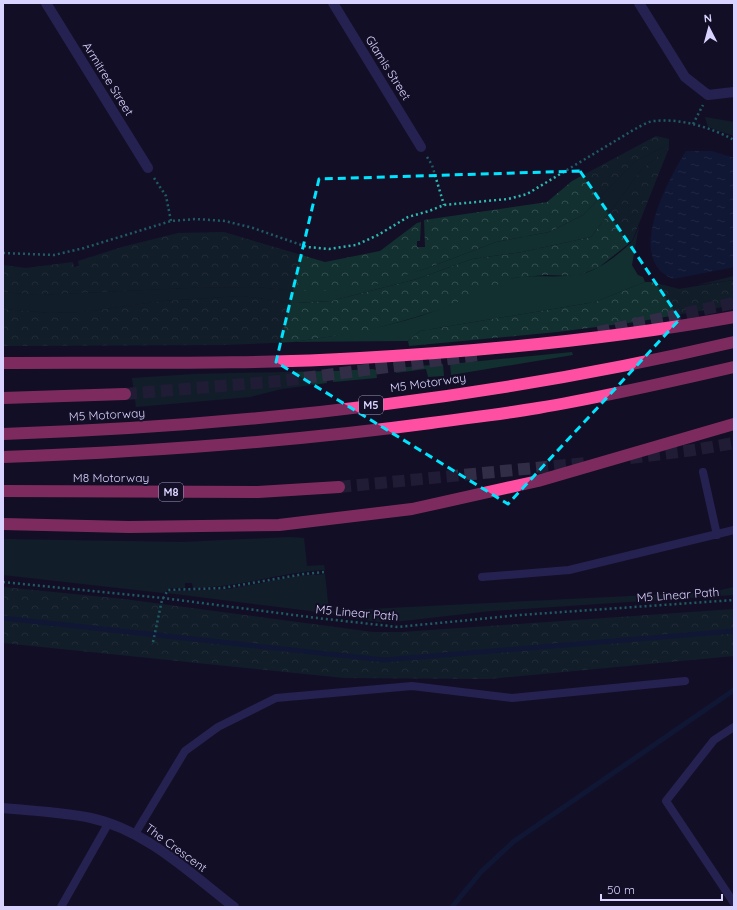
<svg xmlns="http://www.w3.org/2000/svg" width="737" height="910" font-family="Quicksand,sans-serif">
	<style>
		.grass { fill: #12302f }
		.forest { fill: url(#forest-crowns) }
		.water { fill: url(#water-ripples) }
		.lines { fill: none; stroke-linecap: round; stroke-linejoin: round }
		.stream { stroke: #0c2248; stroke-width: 5 }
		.motorway-tunnel { stroke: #312d47; stroke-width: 12; stroke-dasharray: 12 6; stroke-linecap: butt }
		.path { stroke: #2fb8b0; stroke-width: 2.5; stroke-dasharray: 2 3; stroke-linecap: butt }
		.service { stroke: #3d3a85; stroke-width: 8 }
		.minor { stroke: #3d3a85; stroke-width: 10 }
		.motorway { stroke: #ff4fa3; stroke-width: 12 }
		.marked { fill: none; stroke: #00e5ff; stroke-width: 3; stroke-dasharray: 8 5; stroke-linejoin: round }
		.labels { text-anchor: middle; stroke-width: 4; stroke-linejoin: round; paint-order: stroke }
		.shield { fill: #130f26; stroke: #9e99be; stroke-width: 1 }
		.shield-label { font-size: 11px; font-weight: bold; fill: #d9d4ff }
		.street-label { font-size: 12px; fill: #d9d4ff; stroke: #130f26 }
	</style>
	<defs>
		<pattern id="forest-crowns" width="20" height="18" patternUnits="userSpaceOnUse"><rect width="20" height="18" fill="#12302f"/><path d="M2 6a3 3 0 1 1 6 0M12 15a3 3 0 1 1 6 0" fill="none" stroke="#344d4e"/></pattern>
		<pattern id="water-ripples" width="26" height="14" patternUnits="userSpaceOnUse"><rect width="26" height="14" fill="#0c2248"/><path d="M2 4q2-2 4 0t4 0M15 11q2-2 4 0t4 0" fill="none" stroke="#2f4163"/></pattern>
	</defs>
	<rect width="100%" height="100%" fill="#130f26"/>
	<path class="grass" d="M705,117L734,122V136L708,127Z
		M669,144V148L643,168L591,237L522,252L472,259L417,279L331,301L294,303L242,296L162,301L84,312L50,313L3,309V292L38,295L187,288L256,287L297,291H334L422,270L496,242L549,232L583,215L634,162Z
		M639,226L632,265L638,275L643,277L645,282L595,302L420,331L408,341L293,342C342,335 391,327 438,310C463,301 487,283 514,278C541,273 572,282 597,268C606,264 627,248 633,240C635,236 637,231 639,226Z
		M734,276V280L697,285Z
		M572,352L573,355L451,375L450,364Z
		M443,364L444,376L428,377L426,369L396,373L395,368Z
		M373,369L376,370L377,378L333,382L332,371Z
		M326,371L327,383L282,389L250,397L136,407L132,378L194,374Z
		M290,537L304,538L307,566L324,565L325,570C280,572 238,588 193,588L192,583H185V588H171L163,593L3,575V539L183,542Z
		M325,574L329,611L712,592L734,587V595L491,611L403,621L380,622L336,616L335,614L167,593L171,591L229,589L297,576Z"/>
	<path class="forest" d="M656,136L669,139V144L634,162L583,215L549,232L496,242L422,270L360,289L334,291H297L256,287L187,288L38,295L3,292V265L26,268L73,262L74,267L79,266L78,261L122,247L178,233L224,232L325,262L380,251L417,223L421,222L420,241H417V247H425L424,220L547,202L572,181Z
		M669,148L632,241L598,268L576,276L545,275L513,278L439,310L399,322L361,332L293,342L225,345L3,346V309L50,313L84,312L162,301L242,296L294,303L331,301L417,279L472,259L522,252L591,237L643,168Z
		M734,280V305L636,322L557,332L409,346L408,341L420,331L595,302L645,282H652L679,289Z
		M3,587L124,599L373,632H402L734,609V656L489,679L344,678L3,643Z"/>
	<path class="water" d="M686,151H712L734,158V266L730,268L673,279C624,259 668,180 686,151Z"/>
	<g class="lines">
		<path class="stream" d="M3,618L384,660L734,631
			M452,907L481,872L513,842L734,690"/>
		<path class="motorway-tunnel" d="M598,332L734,303
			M125,394L281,381L480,355
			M630,458L693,450L734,443
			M339,487L586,463"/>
		<path class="path" d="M693,124L703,105
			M427,157L432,165L444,205
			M154,178L166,196L171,221
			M3,253L54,255L84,248L171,221L196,219L225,221L253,228L307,247L329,249L356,245L378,235L408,217L429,211L444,205L508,199L527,194L635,129C641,126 648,121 655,121C681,118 712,128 734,140
			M3,582L163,598L317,618L398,627L520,615L734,600
			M153,642L162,600L168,590L223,588L304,574L324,572"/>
		<path class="service" d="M703,472L717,535
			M482,577L569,570L734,530
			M734,727L714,740L666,801L734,903
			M135,834L185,751L218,727L276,698L412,686L512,698L685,681
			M61,907L108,824"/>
		<path class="minor" d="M46,3L148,168
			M333,3L421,147
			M639,3L685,77L708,95L734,92
			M3,808C32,811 62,812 91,818C146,830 190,873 234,907"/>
		<path class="motorway" d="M3,363C122,362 242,365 360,358C485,351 611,339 734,317
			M3,398L125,394
			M3,434C248,426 495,398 734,342
			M3,457C146,452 289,442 431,423C467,418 503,414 538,408C604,397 669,382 734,367
			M3,491L258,492L339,487
			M3,524L129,527L279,525L412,509L538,481L734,424"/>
	</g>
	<path d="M0 0H737V910H0ZM580,171L680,319L508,504L276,362L319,179Z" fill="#130f26" fill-opacity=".55" fill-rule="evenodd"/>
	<path class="marked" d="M580,171L680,319L508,504L276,362L319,179Z"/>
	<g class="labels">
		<g class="shield">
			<rect x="359" y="396" width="24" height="18" rx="3"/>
			<rect x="159" y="483" width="24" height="18" rx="3"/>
		</g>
		<g class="shield-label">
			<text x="371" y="409">M5</text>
			<text x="171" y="496">M8</text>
		</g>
		<g class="street-label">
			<text transform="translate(388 68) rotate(58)" y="4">Glamis Street</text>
			<text transform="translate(108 79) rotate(58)" y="4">Armitree Street</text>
			<text transform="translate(428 383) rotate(-8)" y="4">M5 Motorway</text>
			<text transform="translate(107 415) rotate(-3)" y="4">M5 Motorway</text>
			<text x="111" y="482">M8 Motorway</text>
			<text transform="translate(678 595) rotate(-4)" y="4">M5 Linear Path</text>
			<text transform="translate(357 613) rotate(5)" y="4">M5 Linear Path</text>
			<text transform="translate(176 848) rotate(36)" y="4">The Crescent</text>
		</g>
	</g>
	<rect width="737" height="910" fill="none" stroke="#d9d4ff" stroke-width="8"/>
	<g transform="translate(709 28) rotate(354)" stroke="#130f26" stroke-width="3" paint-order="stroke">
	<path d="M0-3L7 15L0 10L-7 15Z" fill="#d9d4ff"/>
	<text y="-6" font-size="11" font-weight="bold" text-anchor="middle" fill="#d9d4ff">N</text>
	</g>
	<path d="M601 894v6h121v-6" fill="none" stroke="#d9d4ff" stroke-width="2"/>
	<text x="607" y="894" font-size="12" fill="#d9d4ff" stroke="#130f26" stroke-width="3" paint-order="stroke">50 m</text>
</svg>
